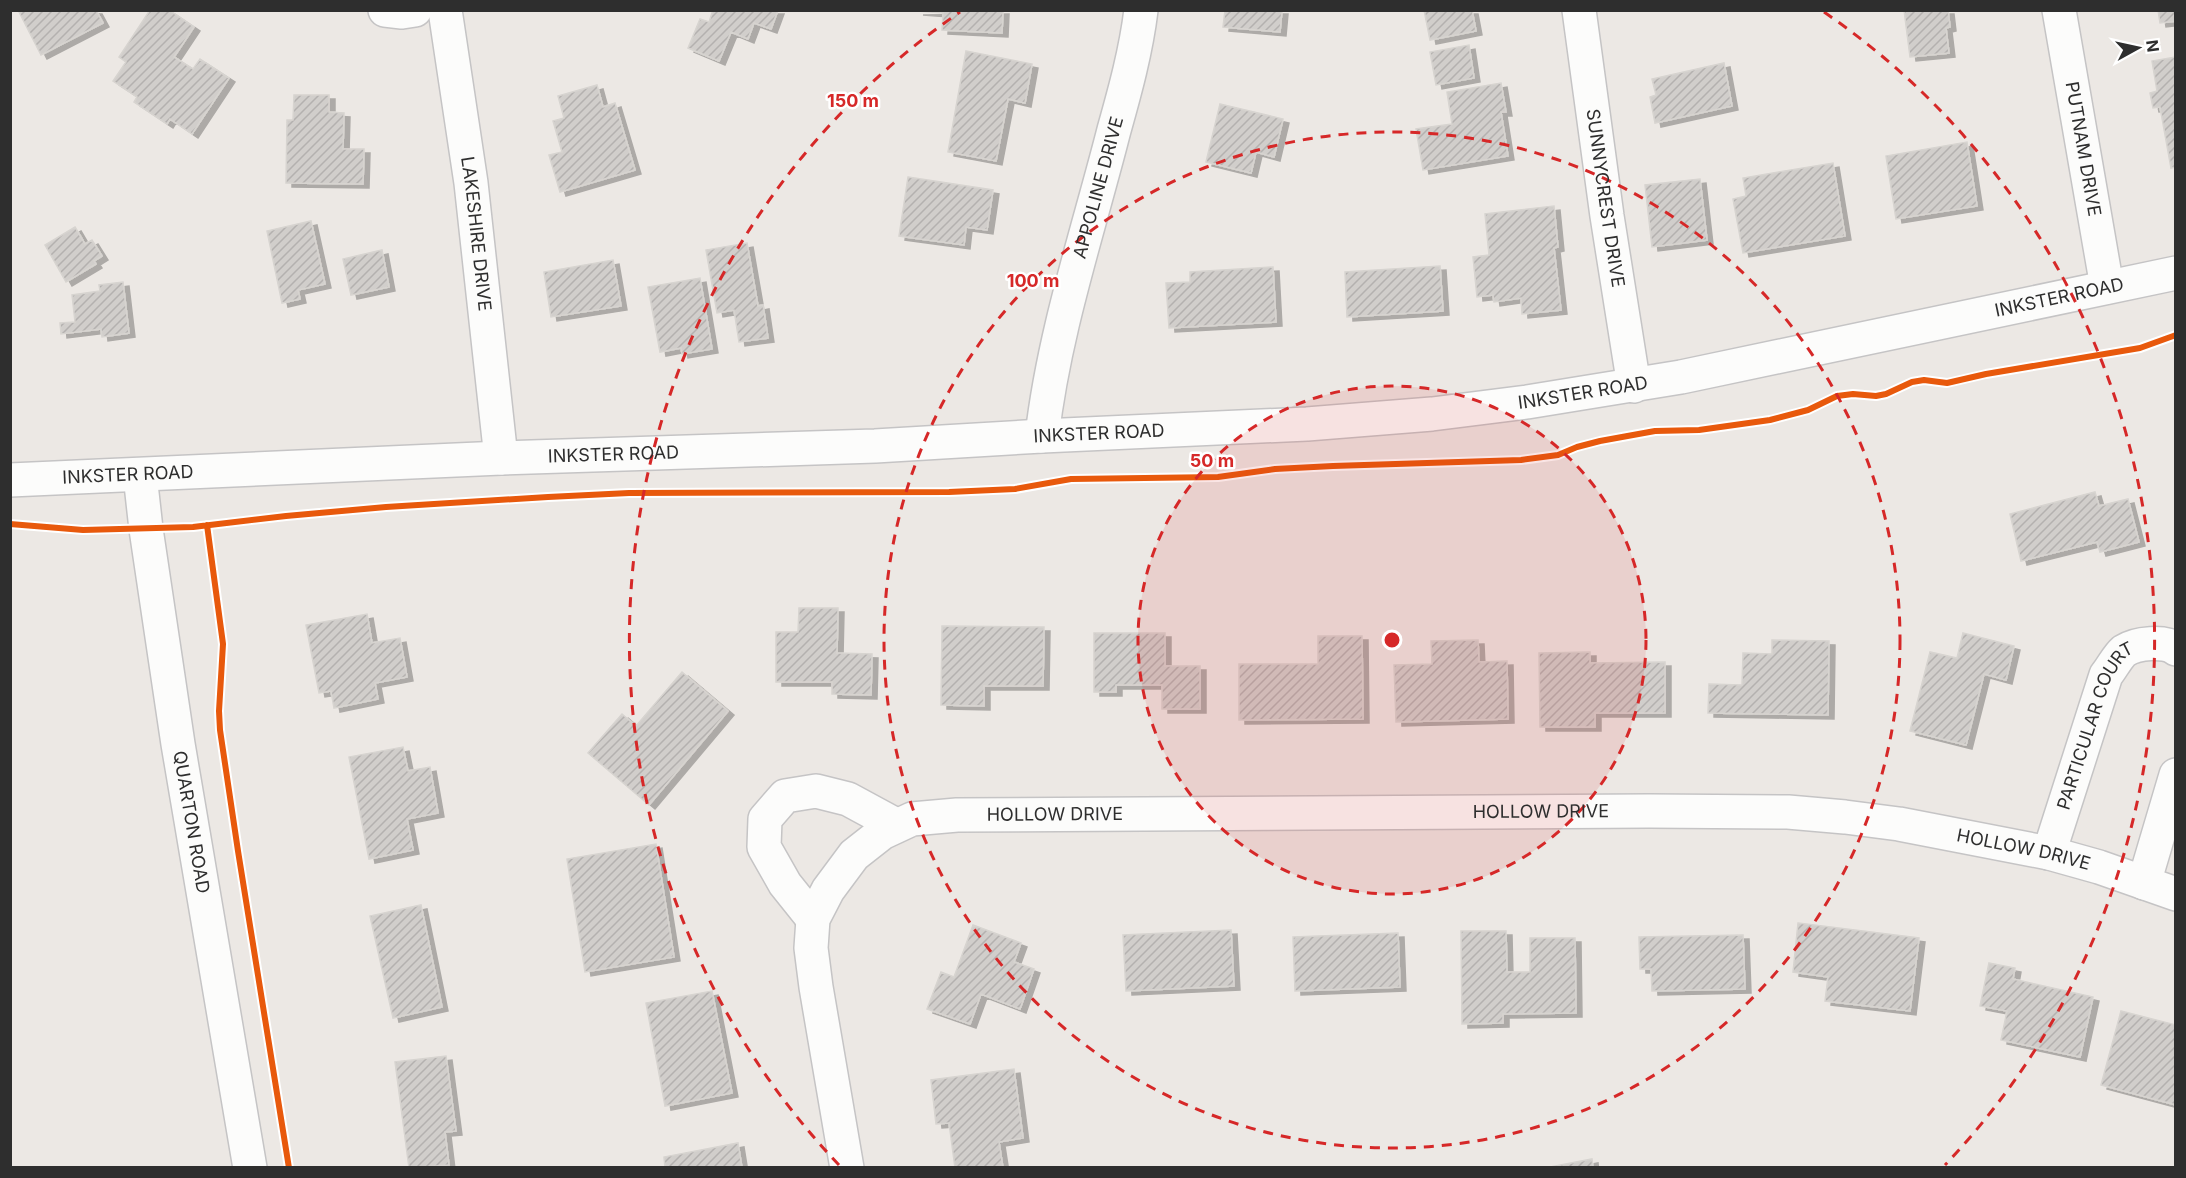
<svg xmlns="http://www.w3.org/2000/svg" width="2186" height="1178" font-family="Inter,sans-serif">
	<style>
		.building { fill: url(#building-hatch); stroke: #d7d4d0; stroke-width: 1.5; filter: url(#shadow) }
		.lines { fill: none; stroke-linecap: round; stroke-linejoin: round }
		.minor-casing { stroke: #c5c4c5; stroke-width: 36 }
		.path { stroke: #c9c9c8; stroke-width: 4; stroke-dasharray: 4.5 3; stroke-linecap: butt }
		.minor { stroke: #fcfcfb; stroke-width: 33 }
		.cycleway-casing { stroke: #fff; stroke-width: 10 }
		.cycleway { stroke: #e8590c; stroke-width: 6 }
		.ring { fill: none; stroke: #d62828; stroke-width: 3; stroke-dasharray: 10 8 }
		.labels { text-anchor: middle; stroke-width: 5; stroke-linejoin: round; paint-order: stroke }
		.street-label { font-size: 18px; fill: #2e2e2e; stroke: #fff }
		.centre { fill: #d62828; stroke: #fff; stroke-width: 3 }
		.ring-label { font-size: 18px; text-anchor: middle; font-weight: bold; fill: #d62828; stroke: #fff; stroke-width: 5; stroke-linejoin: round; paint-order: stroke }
	</style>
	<defs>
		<pattern id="building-hatch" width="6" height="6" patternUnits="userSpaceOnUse" patternTransform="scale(1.5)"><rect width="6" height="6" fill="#d1cecb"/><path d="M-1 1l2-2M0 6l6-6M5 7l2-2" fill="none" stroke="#b4b1af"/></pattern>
		<filter id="shadow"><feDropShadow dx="6" dy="4" stdDeviation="0" flood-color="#0004"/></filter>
	</defs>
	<rect width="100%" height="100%" fill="#ece8e4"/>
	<path class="building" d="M18,10H96L103,23L41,55Z
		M150,10H169L194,27L174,57L193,69L200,59L229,78L192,134L170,119L167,124L134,102L137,97L113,81L126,62L119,57Z
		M713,10H778L771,29L754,23L748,39L731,32L719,61L688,48L700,19L709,22Z
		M1003,10L1002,33L942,30L943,13L917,11Z
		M1225,10H1282L1280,32L1223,27Z
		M1424,10H1472L1476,31L1430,40Z
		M1904,10H1948L1950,27L1946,28L1949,53L1910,57Z
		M2158,10H2176V21L2160,23Z
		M1469,45L1474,78L1436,85L1430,52Z
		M966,51L1032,64L1025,103L1008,99L996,161L948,152Z
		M2176,57V167L2171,168L2160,107L2153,108L2150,93L2157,91L2152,61Z
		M1724,63L1732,106L1655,123L1650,97L1656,95L1652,79Z
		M1501,83L1506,112H1501L1508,156L1423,170L1416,129L1452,124L1447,92Z
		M597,85L603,107L615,103L635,170L560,192L549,155L562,152L553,121L564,118L558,96Z
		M294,95H329V112L344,113L343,149H364L363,184L286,183L287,120H293Z
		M1220,104L1283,119L1274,157L1256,152L1251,173L1206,162Z
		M1967,142L1977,206L1896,219L1886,156Z
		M1833,163L1845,236L1743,253L1733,199L1746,196L1743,178Z
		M908,177L993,190L987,230L966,227L964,245L899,236Z
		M1700,179L1707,240L1652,247L1645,185Z
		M1554,206L1558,247L1554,248L1561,310L1522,314L1521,298L1494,302L1493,295L1477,297L1473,257L1489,255L1485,214Z
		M311,221L325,284L298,290L300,299L282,303L267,231Z
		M75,227L85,244L92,240L102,256L94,261L96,264L66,282L45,245Z
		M747,243L758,306L763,305L768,338L739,342L734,310L717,313L706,250Z
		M382,250L389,287L351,295L343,259Z
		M613,260L621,306L551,317L544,272Z
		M1440,266L1443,311L1347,317L1345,272Z
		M1273,267L1276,322L1169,328L1166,283L1190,282V272Z
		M700,278L712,349L682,354L681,348L660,352L648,287Z
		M123,282L129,333L102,337L101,329L61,334L60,323L75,322L72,295L100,291L99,285Z
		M2095,492L2099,506L2128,499L2139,542L2100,552L2097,542L2021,561L2010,514Z
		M799,608H838L837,653L872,654L871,695L832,694V682H776V632H798Z
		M367,614L372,643L400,638L407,677L375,683L378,699L334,708L331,691L319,693L306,625Z
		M942,626L1044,627L1043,686H984V706L941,705Z
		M1094,633H1165V666H1200V709H1162V685H1116V692H1094Z
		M1963,633L2014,646L2006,680L1984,674L1966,745L1910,731L1930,652L1957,658Z
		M1318,636H1362L1363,719L1239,720V664H1318Z
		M1478,640L1479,662L1507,661L1508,719L1396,722L1394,665L1432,664L1431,641Z
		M1772,640L1829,641L1828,715L1708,713L1709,684L1742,685L1743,653L1772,654Z
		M1590,652V663L1665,662V713H1595V727H1540L1539,653Z
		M682,672L728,711L649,805L588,753L622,714L636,726Z
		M403,747L408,771L430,767L438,813L407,819L413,850L369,859L349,757Z
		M656,844L674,957L585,972L567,859Z
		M421,905L442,1007L393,1018L370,916Z
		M1798,923L1919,938L1910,1011L1825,1001L1828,977L1793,972Z
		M973,925L1021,943L1014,962L1034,969L1020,1009L981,994L970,1024L927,1009L941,972L954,977Z
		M1231,930L1234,986L1126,991L1123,935Z
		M1461,931H1506L1507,972H1530V938H1575L1576,1013L1503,1014V1023L1462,1024Z
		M1398,933L1400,987L1295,991L1293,937Z
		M1743,935L1745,989L1652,991L1651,969H1640L1639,937Z
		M1989,963L2015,968L2013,979L2093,997L2080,1057L2001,1040L2007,1011L1980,1006Z
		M712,991L732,1093L665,1106L646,1003Z
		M2121,1011L2176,1025V1105L2101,1085Z
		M446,1056L456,1131L445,1132L449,1165L409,1168L395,1062Z
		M1014,1069L1023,1138L999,1142L1003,1168H955L949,1123L936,1124L931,1080Z
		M738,1143L742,1168H665L664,1157Z
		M1592,1159L1593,1168H1545Z"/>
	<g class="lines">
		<defs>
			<g id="minor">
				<path d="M385,10L402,12L415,10"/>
				<path id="s1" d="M445,10L471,183L501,458"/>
				<path id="s2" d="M1579,10L1607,216L1634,386"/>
				<path id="s3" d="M2059,10L2107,287"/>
				<path id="s4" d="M1042,436C1054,332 1088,232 1114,130C1125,91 1136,51 1141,10"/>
				<path id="s5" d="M140,475L146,529L178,744L250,1168"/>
				<path id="s6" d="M10,480L501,458L875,446L1042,436L1307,424L1432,414L1527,402L1681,377L2176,273"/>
				<path id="s7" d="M2049,853L2106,675C2112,668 2117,657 2124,651C2136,643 2165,640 2176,649"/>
				<path d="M2144,883L2176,775"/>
				<path d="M813,919L785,884L764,847L765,819L785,796L816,791L848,799L896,825"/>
				<path id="s8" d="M847,1168L816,987L811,948L813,919L828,890L854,855L882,833L912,819L957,815L1649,811L1788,812L1845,817L1899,824L2049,853L2099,867L2176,894"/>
			</g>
		</defs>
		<use href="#minor" class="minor-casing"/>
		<path class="path" d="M207,525L223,644L219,711L220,730L238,851L289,1168"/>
		<use href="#minor" class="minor"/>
		<defs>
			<path id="cycleway" d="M10,524L83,530L193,527L286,516L386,507L548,497L629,493L949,492L1015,489L1071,479L1218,477L1275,469L1333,466L1521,460L1558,455L1577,447L1600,441L1655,431L1699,430L1770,420L1808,410L1837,396L1853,394L1876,396L1886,394L1912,382L1924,380L1947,383L1986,374L2140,348L2176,335
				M207,525L223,644L219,711L220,730L238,851L289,1168"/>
		</defs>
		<use href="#cycleway" class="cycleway-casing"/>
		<use href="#cycleway" class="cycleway"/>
	</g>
	<circle cx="1392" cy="640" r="254" fill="#d62828" fill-opacity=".12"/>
	<g class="ring">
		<circle cx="1392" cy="640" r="254"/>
		<circle cx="1392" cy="640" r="508"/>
		<path d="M839 1165A762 762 0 0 1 960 12M1824 12A762 762 0 0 1 1945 1165"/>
	</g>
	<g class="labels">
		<g class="street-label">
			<text dy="6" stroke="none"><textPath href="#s3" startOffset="141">PUTNAM DRIVE</textPath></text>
			<text dy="6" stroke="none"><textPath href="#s4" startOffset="255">APPOLINE DRIVE</textPath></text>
			<text dy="6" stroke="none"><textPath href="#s2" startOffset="190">SUNNYCREST DRIVE</textPath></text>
			<text dy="6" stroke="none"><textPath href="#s1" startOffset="226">LAKESHIRE DRIVE</textPath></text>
			<text dy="6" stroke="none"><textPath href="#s6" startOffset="2062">INKSTER ROAD</textPath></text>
			<text dy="6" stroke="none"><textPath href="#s6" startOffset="1576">INKSTER ROAD</textPath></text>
			<text dy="6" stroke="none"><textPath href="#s6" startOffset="1090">INKSTER ROAD</textPath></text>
			<text dy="6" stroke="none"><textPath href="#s6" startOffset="604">INKSTER ROAD</textPath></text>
			<text dy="6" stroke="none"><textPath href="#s6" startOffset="118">INKSTER ROAD</textPath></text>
			<text dy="6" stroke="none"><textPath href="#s7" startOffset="136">PARTICULAR COURT</textPath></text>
			<text dy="6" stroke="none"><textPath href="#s8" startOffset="1026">HOLLOW DRIVE</textPath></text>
			<text dy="6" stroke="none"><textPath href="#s8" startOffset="540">HOLLOW DRIVE</textPath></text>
			<text dy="6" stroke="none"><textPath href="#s5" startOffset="351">QUARTON ROAD</textPath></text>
			<text dy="6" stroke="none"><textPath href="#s8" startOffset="1512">HOLLOW DRIVE</textPath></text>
		</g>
	</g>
	<circle cx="1392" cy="640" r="9" class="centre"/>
	<g class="ring-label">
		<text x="853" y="107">150 m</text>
		<text x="1033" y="287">100 m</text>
		<text x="1212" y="467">50 m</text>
	</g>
	<rect width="2186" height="1178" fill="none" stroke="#2e2e2e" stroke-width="24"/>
	<g transform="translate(2138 48) rotate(82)" stroke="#ffffff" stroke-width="4.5" paint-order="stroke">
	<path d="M0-4.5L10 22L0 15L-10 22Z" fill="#2e2e2e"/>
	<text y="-9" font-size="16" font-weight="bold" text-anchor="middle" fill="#2e2e2e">N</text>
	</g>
</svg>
